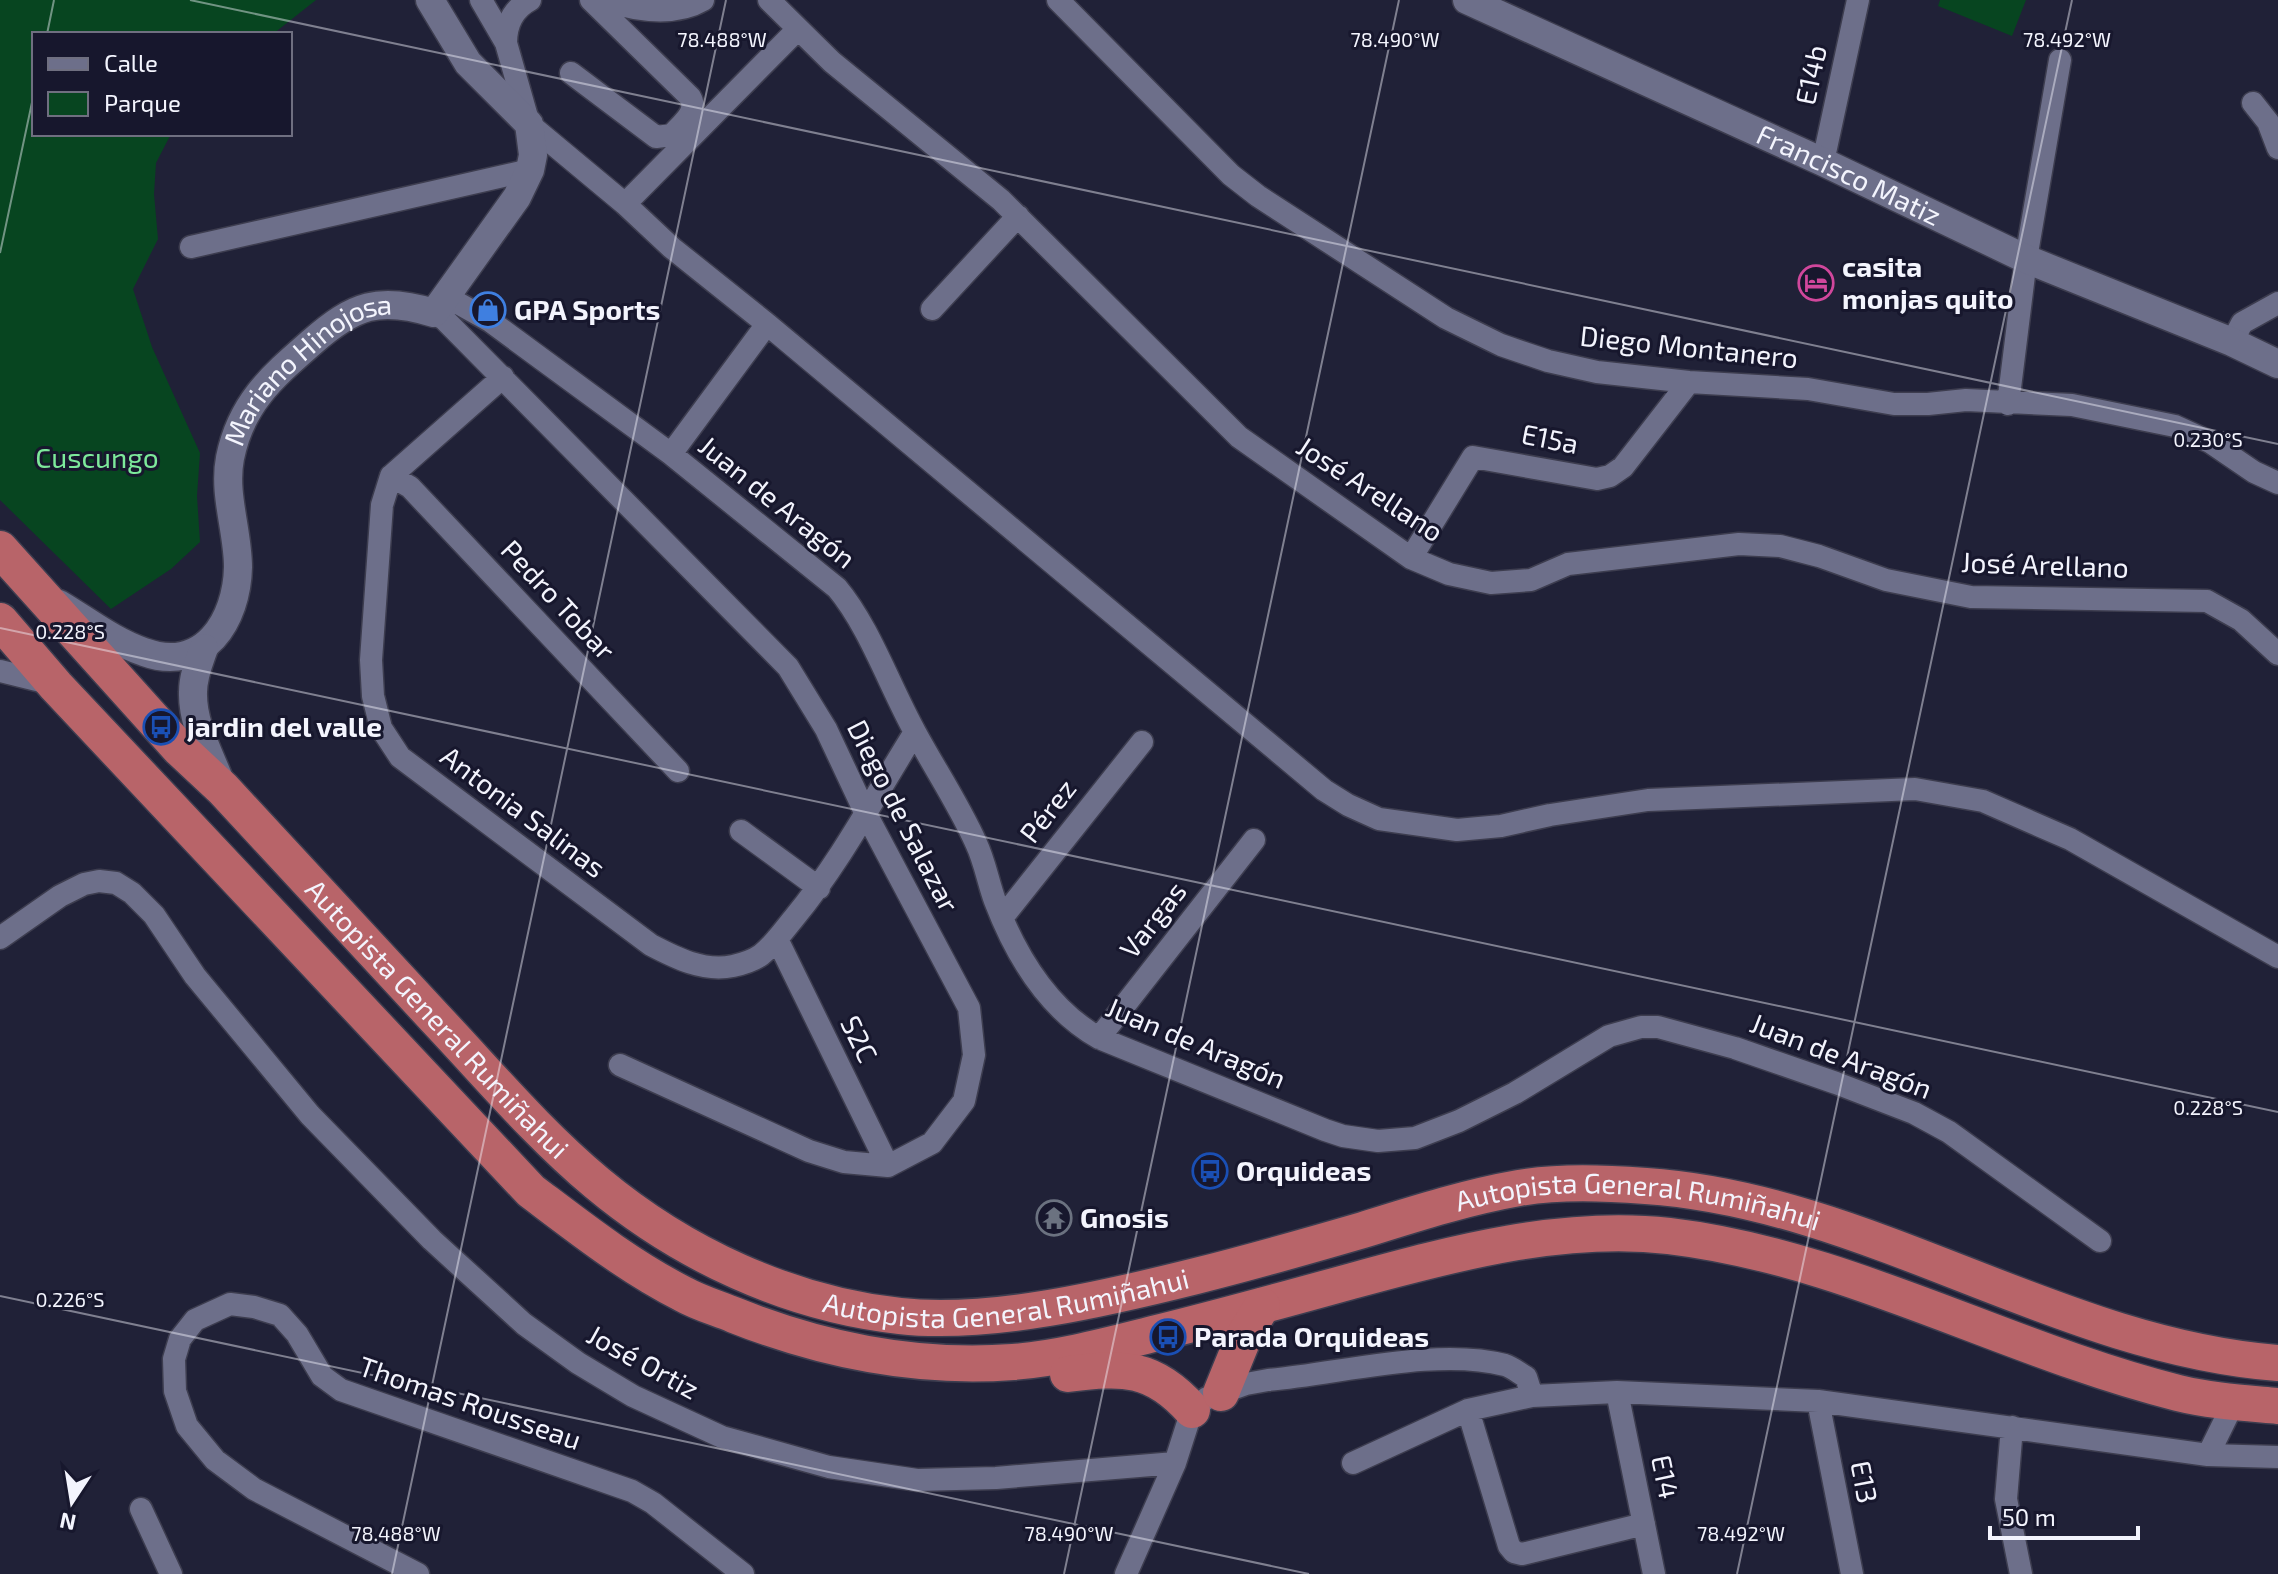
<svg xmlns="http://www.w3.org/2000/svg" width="2278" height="1574" font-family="'Exo 2',sans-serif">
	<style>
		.green { fill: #074520 }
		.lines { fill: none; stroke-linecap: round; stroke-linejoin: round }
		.minor-casing { stroke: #3d3d4f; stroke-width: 25 }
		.tertiary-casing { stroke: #3d3d4f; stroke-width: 31 }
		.trunk-casing { stroke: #3d3d4f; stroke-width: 39 }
		.minor { stroke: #6d6f8a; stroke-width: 22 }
		.tertiary { stroke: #6d6f8a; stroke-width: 28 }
		.trunk { stroke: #b86469; stroke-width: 36 }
		.ticks { fill: none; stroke: #f3f4fd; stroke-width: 2; stroke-opacity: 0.45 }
		.labels { text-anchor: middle; stroke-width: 6; stroke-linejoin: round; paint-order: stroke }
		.street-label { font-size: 28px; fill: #f3f4fd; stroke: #17172d }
		.poi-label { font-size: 28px; font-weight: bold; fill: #f3f4fd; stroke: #17172d; text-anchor: start }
		.park-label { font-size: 28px; fill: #7dea9b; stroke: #17172d }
		.ticks-label { font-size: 20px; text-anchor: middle; fill: #f3f4fd; stroke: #17172d; stroke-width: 6; stroke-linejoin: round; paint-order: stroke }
	</style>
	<rect width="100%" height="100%" fill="#202137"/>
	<path class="green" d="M0,0H316L273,34H34V134H171L156,163L154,194L158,239L133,289L152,347L200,453L197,496L200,542L171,569L111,609L0,500Z
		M1940,0H2026L2012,36L1938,6Z"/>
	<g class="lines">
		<defs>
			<path id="minor" d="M481,0L506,43
				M530,0C513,9 506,24 506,43L529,124L625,204L672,248L767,324L1324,790L1348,805L1379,819L1457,830L1501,826L1550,815L1648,800L1915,789L1983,801L2070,839L2278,957
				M603,0C634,10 674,17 703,0
				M769,0L832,62L1001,200L1239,437L1411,558L1449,574L1491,583L1531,580L1568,564L1739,544L1780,546L1819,556L1886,580L1971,597L2207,601L2241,620L2278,654
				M1058,0L1231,175L1258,196L1446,318L1501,345L1548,361L1597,372L1689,382L1808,389L1894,404H1928L1966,400L2072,405L2175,426L2210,442L2254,472L2278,483
				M571,73L656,137L672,135C681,124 699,112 690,97L591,0
				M2253,103L2268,122L2278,148
				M1823,162L1858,0
				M625,204L798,29
				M191,247L530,170
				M447,297L490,321L671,454L837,588C869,626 890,687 915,732C935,769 959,805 976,843C985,862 988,882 995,901C1016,956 1048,1009 1099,1038L1325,1130L1343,1136L1378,1141L1415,1138L1459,1121L1515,1093L1609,1036L1641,1027H1658L1735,1048L1836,1083L1914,1113L1949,1132L2100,1241
				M932,309L1018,216
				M434,313L444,319L788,667L826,729L865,812L969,1008L974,1055L964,1101L932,1143L888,1166L844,1162L809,1151L620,1065
				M2232,342L2242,323L2278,303
				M503,377L391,476L382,505L371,660L373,696L381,728L400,757L651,945C676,958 703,972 733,966C742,964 754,960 761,955C774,945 784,930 794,918C841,861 876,794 915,732
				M2008,404L2026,259L2060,60
				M671,454L767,324
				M391,476L410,487L678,771
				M1411,558L1473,457L1597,479L1610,476L1623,467L1689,382
				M0,671L49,683
				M741,831L819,888
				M1002,918L1142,742
				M0,938L60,896L84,884L99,881L116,883L132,893L154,915L195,976L310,1115L432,1240L524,1324L578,1363L633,1396L722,1437L829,1467L917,1480L996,1478L1175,1463
				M777,939L888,1166
				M1099,1038L1254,840
				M1617,1392L1654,1574
				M1818,1401L1852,1574
				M1468,1410L1509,1546L1514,1552L1522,1554L1644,1524
				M2012,1427L2006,1499L2021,1574
				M2208,1455L2234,1402
				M1353,1463L1468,1410L1532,1396L1617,1392L1818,1401L2208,1455L2278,1457
				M141,1509L171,1574
				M418,1574L254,1489L215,1460L187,1426L175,1391L174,1359L180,1339L195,1320L230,1304L254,1307L280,1315L297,1334L322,1376L341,1390L632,1491L653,1503L743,1574
				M1126,1574L1175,1463L1192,1410L1207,1398L1246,1384L1268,1380C1339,1374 1436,1347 1505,1365C1512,1367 1519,1373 1526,1377L1532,1396"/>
			<g id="tertiary">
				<path id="s1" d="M1467,0L1823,162L2026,259L2232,342L2278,364"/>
				<path id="s2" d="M59,604C86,620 114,642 144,652C204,674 237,620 238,567C238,531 223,494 230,458C241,403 272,377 312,342C354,305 379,296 434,313L517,197L530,170L533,155L529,124L468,63L430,0"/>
				<path d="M204,648C199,662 193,676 193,692C192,724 210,755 221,784"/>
			</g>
			<g id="trunk">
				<path id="s3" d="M0,549L179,748L223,789C294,866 365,942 435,1018C488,1074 538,1134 597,1183C682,1254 789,1304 900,1316C990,1326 1108,1298 1196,1276C1252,1262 1308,1246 1363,1230C1414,1214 1467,1197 1519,1188C1561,1181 1605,1183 1646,1186C1868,1201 2057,1346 2278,1363"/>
				<path d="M0,621L56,686L531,1191C580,1228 628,1266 683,1294C699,1303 717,1308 734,1315C822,1350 918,1369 1013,1362C1062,1358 1109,1345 1157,1333C1222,1317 1287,1299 1352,1281C1454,1253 1563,1224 1669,1236C1847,1257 2006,1350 2178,1393C2210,1401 2245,1403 2278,1406"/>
				<path d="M1068,1374C1123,1367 1153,1366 1192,1410"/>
				<path d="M1221,1393L1245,1334L1262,1306"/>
			</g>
		</defs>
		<use href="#minor" class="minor-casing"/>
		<use href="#tertiary" class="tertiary-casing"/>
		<use href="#trunk" class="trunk-casing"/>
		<use href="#minor" class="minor"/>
		<use href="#tertiary" class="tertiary"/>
		<use href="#trunk" class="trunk"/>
	</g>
	<path class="ticks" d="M190,0L2278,444M47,34L54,0M0,253L34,93M0,628L2278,1112M0,1296L1309,1574M392,1574L726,0M1064,1574L1399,0M1737,1574L2072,0"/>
	<defs>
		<symbol id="hotel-ring" viewBox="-11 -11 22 22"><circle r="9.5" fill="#17172d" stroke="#d1479c" stroke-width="1.5"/><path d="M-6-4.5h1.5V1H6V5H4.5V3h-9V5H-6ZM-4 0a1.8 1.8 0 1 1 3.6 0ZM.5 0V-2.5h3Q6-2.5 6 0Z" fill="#d1479c"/></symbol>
		<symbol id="shop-ring" viewBox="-11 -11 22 22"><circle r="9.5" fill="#17172d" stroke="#3f7fe0" stroke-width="1.5"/><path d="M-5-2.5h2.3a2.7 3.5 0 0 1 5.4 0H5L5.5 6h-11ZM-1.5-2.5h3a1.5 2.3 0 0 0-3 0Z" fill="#3f7fe0"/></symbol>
		<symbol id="bus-ring" viewBox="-11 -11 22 22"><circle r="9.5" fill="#17172d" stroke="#1a4fb4" stroke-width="1.5"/><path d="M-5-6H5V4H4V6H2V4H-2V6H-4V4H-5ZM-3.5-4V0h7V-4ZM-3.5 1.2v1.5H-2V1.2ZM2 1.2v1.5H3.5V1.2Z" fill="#1a4fb4"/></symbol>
		<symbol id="temple-ring" viewBox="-11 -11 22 22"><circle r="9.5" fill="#17172d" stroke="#6b7280" stroke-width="1.5"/><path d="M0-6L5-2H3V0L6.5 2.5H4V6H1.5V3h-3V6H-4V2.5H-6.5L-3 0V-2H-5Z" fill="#6b7280"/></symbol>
	</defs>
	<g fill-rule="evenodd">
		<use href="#hotel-ring" x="1796" y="263" width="40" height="40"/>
		<use href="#shop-ring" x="468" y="290" width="40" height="40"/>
		<use href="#bus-ring" x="141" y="707" width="40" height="40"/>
		<use href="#bus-ring" x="1190" y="1151" width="40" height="40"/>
		<use href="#temple-ring" x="1034" y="1198" width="40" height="40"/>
		<use href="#bus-ring" x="1148" y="1317" width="40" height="40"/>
	</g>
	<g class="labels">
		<g class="street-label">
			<text transform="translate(1811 75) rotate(-78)" y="10">E14b</text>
			<text dy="10" stroke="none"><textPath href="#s1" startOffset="420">Francisco Matiz</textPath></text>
			<text transform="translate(1689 347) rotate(6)" y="10">Diego Montanero</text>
			<text dy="10" stroke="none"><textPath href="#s2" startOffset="484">Mariano Hinojosa</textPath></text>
			<text transform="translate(1550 439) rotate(11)" y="10">E15a</text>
			<text transform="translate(1370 489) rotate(33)" y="10">José Arellano</text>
			<text transform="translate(777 502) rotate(39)" y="10">Juan de Aragón</text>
			<text transform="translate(2045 565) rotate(2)" y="10">José Arellano</text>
			<text transform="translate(558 600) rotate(47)" y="10">Pedro Tobar</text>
			<text transform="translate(1048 811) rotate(-52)" y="10">Pérez</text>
			<text transform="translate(523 812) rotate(37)" y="10">Antonia Salinas</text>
			<text transform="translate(903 816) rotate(63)" y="10">Diego de Salazar</text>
			<text transform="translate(1153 920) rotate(-52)" y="10">Vargas</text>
			<text dy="10" stroke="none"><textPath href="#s3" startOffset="642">Autopista General Rumiñahui</textPath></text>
			<text transform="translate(859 1039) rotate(64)" y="10">S2C</text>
			<text transform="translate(1196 1043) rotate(23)" y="10">Juan de Aragón</text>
			<text transform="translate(1841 1056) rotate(21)" y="10">Juan de Aragón</text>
			<text dy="10" stroke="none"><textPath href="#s3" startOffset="1962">Autopista General Rumiñahui</textPath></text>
			<text dy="10" stroke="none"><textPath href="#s3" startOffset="1314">Autopista General Rumiñahui</textPath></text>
			<text transform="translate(643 1362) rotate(29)" y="10">José Ortiz</text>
			<text transform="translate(470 1403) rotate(19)" y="10">Thomas Rousseau</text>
			<text transform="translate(1665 1477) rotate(78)" y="10">E14</text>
			<text transform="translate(1864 1482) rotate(79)" y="10">E13</text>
		</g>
		<g class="poi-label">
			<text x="1842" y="277">casita<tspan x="1842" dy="32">monjas quito</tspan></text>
			<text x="514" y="320">GPA Sports</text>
			<text x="187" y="737">jardin del valle</text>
			<text x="1236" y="1181">Orquideas</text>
			<text x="1080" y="1228">Gnosis</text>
			<text x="1194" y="1347">Parada Orquideas</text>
		</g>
		<g class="park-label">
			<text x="97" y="468">Cuscungo</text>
		</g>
	</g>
	<g class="ticks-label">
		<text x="722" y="47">78.488°W</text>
		<text x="1395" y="47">78.490°W</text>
		<text x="2067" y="47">78.492°W</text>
		<text x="2208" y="447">0.230°S</text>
		<text x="70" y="639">0.228°S</text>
		<text x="2208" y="1115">0.228°S</text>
		<text x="70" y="1307">0.226°S</text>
		<text x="396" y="1541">78.488°W</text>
		<text x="1069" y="1541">78.490°W</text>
		<text x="1741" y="1541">78.492°W</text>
	</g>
	<rect x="32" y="32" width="260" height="104" fill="#17172d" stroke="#6f6f80" stroke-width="2"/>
	<rect x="48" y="58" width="40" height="12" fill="#6d6f8a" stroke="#6f6f80" stroke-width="2"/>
	<text x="104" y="72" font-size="24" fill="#f3f4fd">Calle</text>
	<rect x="48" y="92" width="40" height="24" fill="#074520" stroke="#6f6f80" stroke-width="2"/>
	<text x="104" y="112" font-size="24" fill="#f3f4fd">Parque</text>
	<g transform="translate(72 1502) rotate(192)" stroke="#17172d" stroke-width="6" paint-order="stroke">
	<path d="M0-6L14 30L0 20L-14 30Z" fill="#f3f4fd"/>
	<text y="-12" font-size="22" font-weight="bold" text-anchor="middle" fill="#f3f4fd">N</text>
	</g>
	<path d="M1990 1526v12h148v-12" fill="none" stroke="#f3f4fd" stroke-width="4"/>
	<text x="2002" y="1526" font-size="24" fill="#f3f4fd" stroke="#17172d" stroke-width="6" paint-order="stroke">50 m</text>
</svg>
